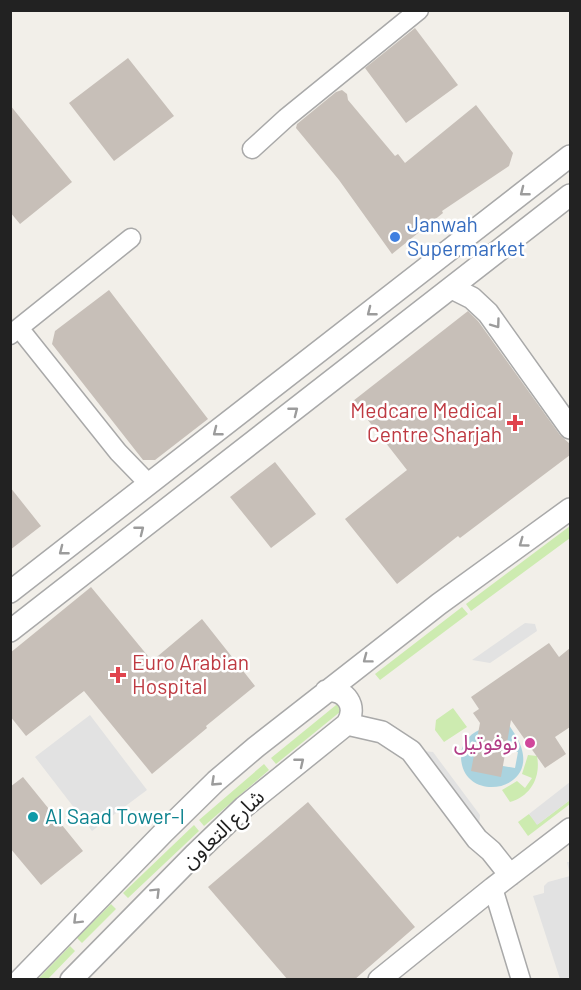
<svg xmlns="http://www.w3.org/2000/svg" width="581" height="990" font-family="Barlow,'Noto Sans Arabic',sans-serif">
	<style>
		.grass { fill: #cdebb0 }
		.parking { fill: #e2e2e2 }
		.water { fill: #aad3df }
		.building { fill: #c7bfb8 }
		.lines { fill: none; stroke-linecap: round; stroke-linejoin: round }
		.minor-casing { stroke: #a9a9a9; stroke-width: 21 }
		.tertiary-casing { stroke: #a9a9a9; stroke-width: 24 }
		.minor { stroke: #fff; stroke-width: 18 }
		.tertiary { stroke: #fff; stroke-width: 21 }
		.oneway { stroke: #9c9c9c }
		.shop-dot { fill: #3f7fe0; stroke: #fff; stroke-width: 2 }
		.health-dot { fill: #e0444e; stroke: #fff; stroke-width: 2 }
		.hotel-dot { fill: #d1479c; stroke: #fff; stroke-width: 2 }
		.culture-dot { fill: #0f9aa8; stroke: #fff; stroke-width: 2 }
		.labels { text-anchor: middle; stroke-width: 5; stroke-linejoin: round; paint-order: stroke }
		.shop-label { font-size: 21px; fill: #366cbe; stroke: #fff; text-anchor: start }
		.health-label { font-size: 21px; fill: #be3a42; stroke: #fff; text-anchor: end }
		.hotel-label { font-size: 21px; fill: #b23c85; stroke: #fff; text-anchor: end }
		.culture-label { font-size: 21px; fill: #0d838f; stroke: #fff; text-anchor: start }
		.street-label { font-size: 21px; fill: #222; stroke: #fff }
	</style>
	<rect width="100%" height="100%" fill="#f2efe9"/>
	<path class="grass" d="M570,526V538L471,611L466,604Z
		M462,607L468,614L380,680L375,674Z
		M341,701L346,707L276,764L271,758Z
		M453,708L467,727L444,742L435,730L436,720Z
		M528,755L537,756C541,777 531,796 510,802L502,790L517,781L525,788L532,778L522,774Z
		M264,764L269,770L204,826L199,820Z
		M570,800V804L528,836L518,822L529,814L538,824Z
		M194,825L199,831L128,898L123,893Z
		M111,904L116,909L82,943L77,938Z
		M70,946L75,951L48,979H38Z"/>
	<path class="parking" d="M525,623L535,624L537,631L490,663L472,660Z
		M90,715L147,790L92,831L35,757Z
		M423,751L433,752L480,815L479,825Z
		M570,782V800L537,825L529,814Z
		M567,862H570V979H560L533,896L544,893V886L548,882L570,876Z"/>
	<path class="water" d="M509,725C514,733 520,741 522,750C534,794 459,803 461,754C462,741 472,732 484,728L503,766L515,768L518,752L506,749L507,746L495,743Z"/>
	<path class="building" d="M415,28L458,85L406,123L365,68Z
		M128,58L174,116L114,161L69,103Z
		M342,90L347,94L348,100L395,156L398,154L405,163L476,105L513,153L509,166L442,211L443,213L392,254L339,180L296,128L297,124L336,92Z
		M10,105L72,182L20,224L10,212Z
		M109,290L208,419L155,460H143L52,344L55,331Z
		M468,311L478,321L560,435L570,444V455L460,538L458,536L397,584L345,519L407,470L353,401Z
		M275,462L316,514L271,548L230,497Z
		M10,487L41,526L10,550Z
		M91,587L152,661L202,619L255,686L206,726L207,728L152,774L84,691L26,736L10,716V653Z
		M549,643L559,657L570,648V727L555,737L566,754L545,768L511,720L501,777L471,771L480,723L473,713L479,709L471,697Z
		M23,777L83,851L41,885L10,848V787Z
		M308,802L415,927L354,980H288L208,887Z"/>
	<g class="lines">
		<defs>
			<path id="minor" d="M252,149L286,118L419,10
				M19,328L118,452L149,484
				M10,335L131,238
				M493,888L521,980"/>
			<path id="tertiary" d="M452,288L472,298L488,313L570,428
				M10,592L570,156
				M10,631L570,195
				M347,724L382,732L411,751L477,839L491,851L510,875
				M20,980L165,831L216,781L256,747L439,604L570,509
				M71,980L194,855L244,807L347,724C358,706 346,689 326,691
				M379,980L493,888L570,829"/>
		</defs>
		<use href="#minor" class="minor-casing"/>
		<use href="#tertiary" class="tertiary-casing"/>
		<use href="#minor" class="minor"/>
		<use href="#tertiary" class="tertiary"/>
	</g>
	<defs><path id="oneway-chevron" d="M-2-3.5L2.5 0L-2 3.5" fill="none" stroke-width="1.6" stroke-linecap="round" stroke-linejoin="round" transform="scale(1.5)"/></defs>
	<g class="oneway">
		<use href="#oneway-chevron" transform="translate(524 192) rotate(142)"/>
		<use href="#oneway-chevron" transform="translate(371 312) rotate(142)"/>
		<use href="#oneway-chevron" transform="translate(496 324) rotate(54)"/>
		<use href="#oneway-chevron" transform="translate(294 411) rotate(-38)"/>
		<use href="#oneway-chevron" transform="translate(217 432) rotate(142)"/>
		<use href="#oneway-chevron" transform="translate(140 530) rotate(-38)"/>
		<use href="#oneway-chevron" transform="translate(523 543) rotate(144)"/>
		<use href="#oneway-chevron" transform="translate(63 551) rotate(142)"/>
		<use href="#oneway-chevron" transform="translate(367 659) rotate(143)"/>
		<use href="#oneway-chevron" transform="translate(300 762) rotate(-39)"/>
		<use href="#oneway-chevron" transform="translate(215 782) rotate(137)"/>
		<use href="#oneway-chevron" transform="translate(156 892) rotate(-45)"/>
		<use href="#oneway-chevron" transform="translate(77 920) rotate(135)"/>
	</g>
	<circle class="shop-dot" cx="395" cy="237" r="6"/>
	<g class="health-dot">
		<path d="M512 414h6v6h6v6h-6v6h-6v-6h-6v-6h6z"/>
		<path d="M115 666h6v6h6v6h-6v6h-6v-6h-6v-6h6z"/>
	</g>
	<circle class="hotel-dot" cx="530" cy="743" r="6"/>
	<circle class="culture-dot" cx="33" cy="817" r="6"/>
	<g class="labels">
		<g class="shop-label">
			<text x="407" y="232">Janwah<tspan x="407" dy="24">Supermarket</tspan></text>
		</g>
		<g class="health-label">
			<text x="502" y="418">Medcare Medical<tspan x="502" dy="24">Centre Sharjah</tspan></text>
			<text x="132" y="670" text-anchor="start">Euro Arabian<tspan x="132" dy="24">Hospital</tspan></text>
		</g>
		<g class="hotel-label">
			<text x="518" y="750">نوفوتيل</text>
		</g>
		<g class="culture-label">
			<text x="45" y="824">Al Saad Tower-I</text>
		</g>
		<g class="street-label">
			<text transform="translate(223 829) rotate(-43)" y="7">شارع التعاون</text>
		</g>
	</g>
	<rect width="581" height="990" fill="none" stroke="#222222" stroke-width="24"/>
</svg>
